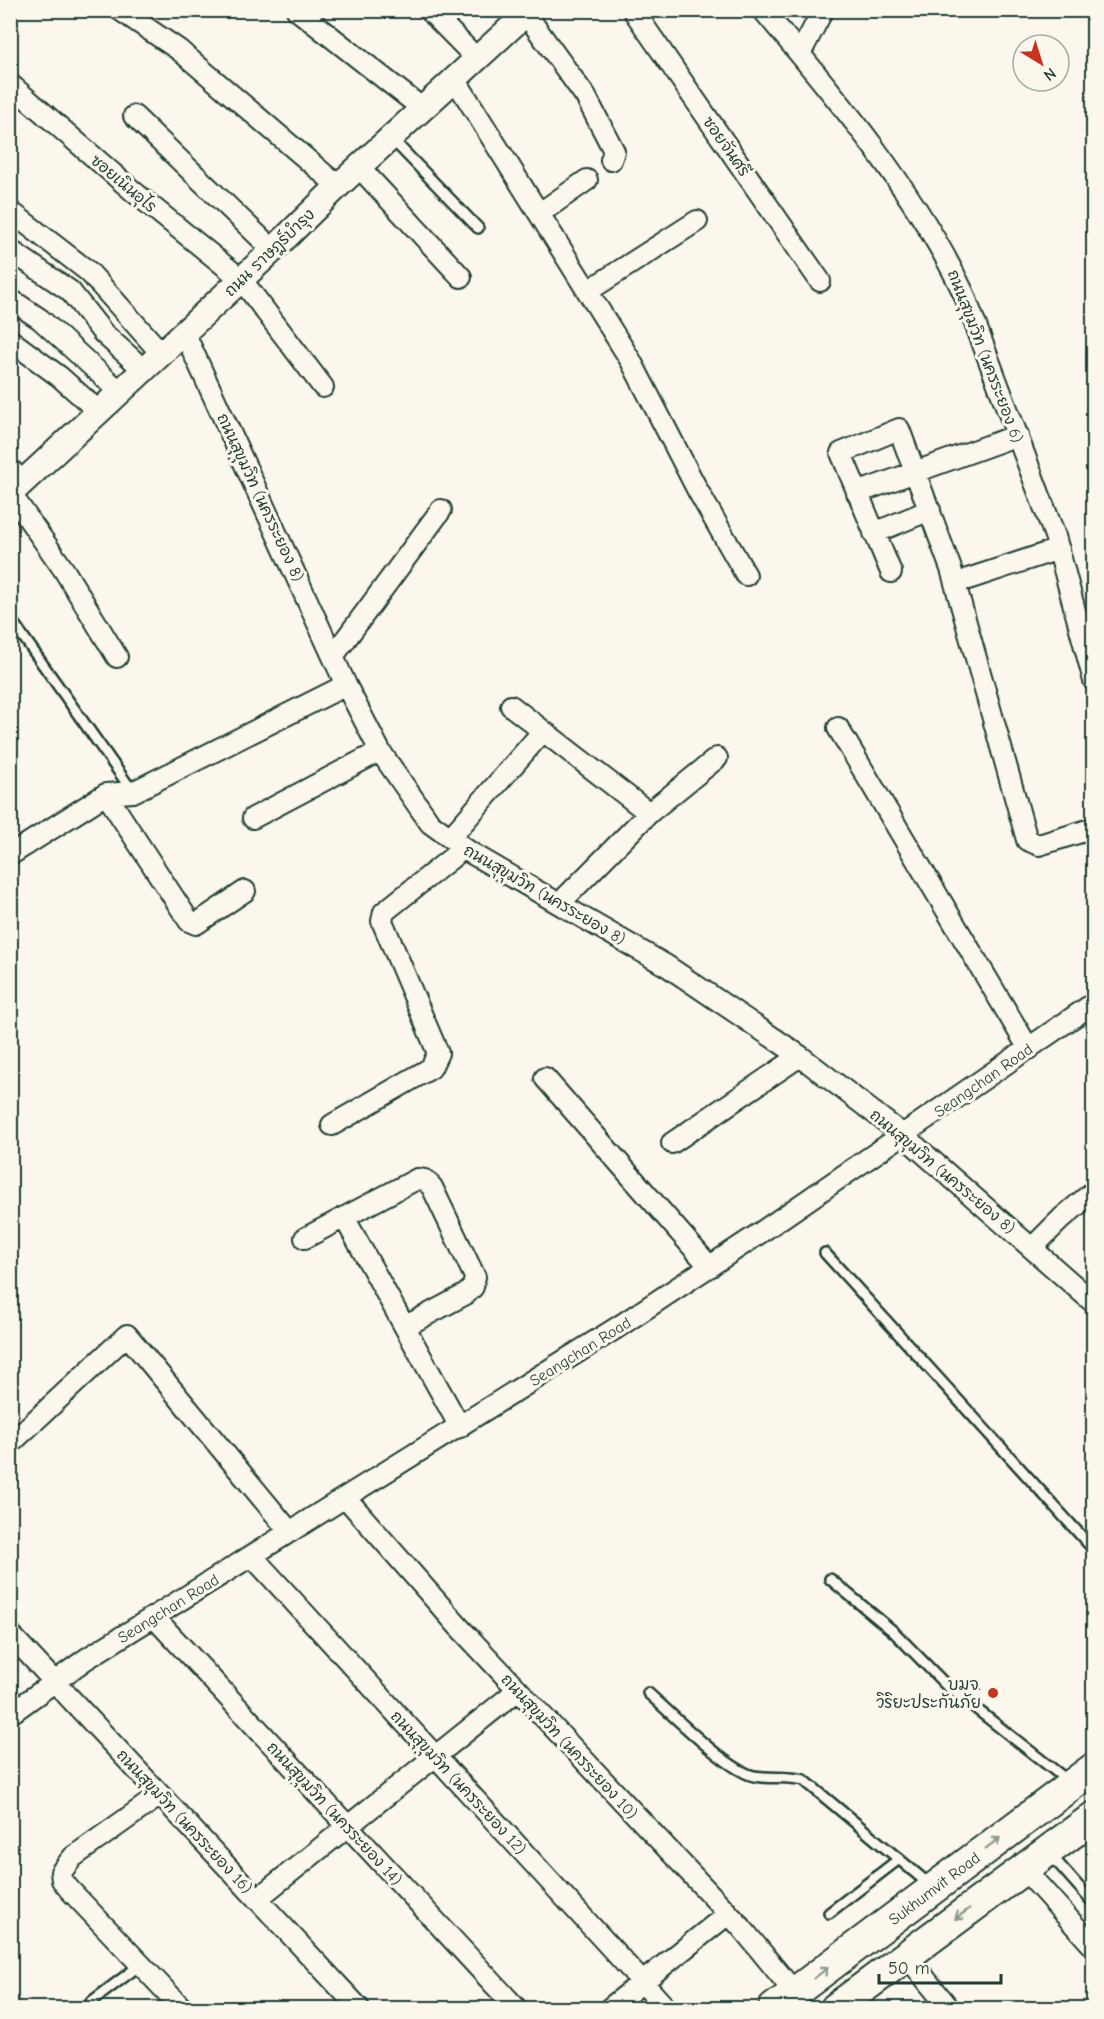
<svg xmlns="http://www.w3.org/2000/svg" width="1104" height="2019" font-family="'Comic Neue','Playpen Sans Thai',sans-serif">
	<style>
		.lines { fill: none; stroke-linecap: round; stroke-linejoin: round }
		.service-casing { stroke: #1f3d34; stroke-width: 14 }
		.minor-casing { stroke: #1f3d34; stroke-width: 24 }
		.tertiary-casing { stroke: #1f3d34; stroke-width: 28 }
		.primary-casing { stroke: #1f3d34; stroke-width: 34 }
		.service { stroke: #fbf7ec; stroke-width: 9 }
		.minor { stroke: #fbf7ec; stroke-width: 20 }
		.tertiary { stroke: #fbf7ec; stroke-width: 24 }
		.primary { stroke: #fbf7ec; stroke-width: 30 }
		.oneway { stroke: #8d9a90 }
		.poi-dot { fill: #c8321e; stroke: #fbf7ec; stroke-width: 2 }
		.labels { text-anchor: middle; stroke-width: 6; stroke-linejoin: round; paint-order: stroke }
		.street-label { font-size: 16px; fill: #1f3d34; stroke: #fbf7ec }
		.poi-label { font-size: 16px; fill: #1f3d34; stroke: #fbf7ec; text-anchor: end }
	</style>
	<rect width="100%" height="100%" fill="#fbf7ec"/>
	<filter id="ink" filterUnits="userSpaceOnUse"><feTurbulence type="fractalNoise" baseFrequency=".0167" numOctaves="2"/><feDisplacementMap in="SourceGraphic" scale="12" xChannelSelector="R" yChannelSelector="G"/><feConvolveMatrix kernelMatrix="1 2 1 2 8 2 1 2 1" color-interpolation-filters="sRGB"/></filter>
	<g filter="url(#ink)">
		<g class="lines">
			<defs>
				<path id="service" d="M391,138L478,228
					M10,618L133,792
					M825,1253L1094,1550
					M830,1579L894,1632L946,1685L1068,1781
					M648,1693C671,1713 727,1770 754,1776C770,1779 787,1776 804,1780L930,1885
					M1050,1854L1094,1904
					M829,1913L899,1859
					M91,2002L140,1965"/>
				<path id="minor" d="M120,10L179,50L338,186
					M297,10L423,109
					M429,10L477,59
					M633,10L820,281
					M763,10C837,98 915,190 964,294L1055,536L1094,681
					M526,14L586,97L614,151L611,160
					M800,54L823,10
					M455,79L631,361L698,491L746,575
					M10,84L134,192L241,279L323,387
					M134,116L273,250
					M359,167L461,277
					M10,211L89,272L161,353
					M540,213L587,180
					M10,250L70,291L103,333L143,369
					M588,291L697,221
					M10,299L40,319L119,391
					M184,332L346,685L380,751L430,823L471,853L667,966L800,1056L903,1135L1094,1303
					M10,340L60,377L98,411
					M10,469L23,482
					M857,493L1018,435
					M11,494L64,570L117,657
					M874,533L930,510
					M891,572L841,453L899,429L951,569L1027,840L1039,845L1094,828
					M968,579L1059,549
					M334,655L441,510
					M511,706L649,813
					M838,728L1029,1049
					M106,794L189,921L196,924L245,891
					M253,818L380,751
					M450,838L543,731
					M10,855L106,794L133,792L346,685
					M560,903L649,813L717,758
					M545,1078L710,1267
					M332,1125L431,1068L438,1053L382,921L384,912L464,848
					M672,1143L800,1056
					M344,1217L460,1427
					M305,1238L417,1179L425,1180L432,1187L475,1277L473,1287L466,1294L406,1326
					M1032,1248L1062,1218L1094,1191
					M10,1444L127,1335L290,1532
					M346,1498L459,1627L741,1927L795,1993
					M252,1556L666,2008
					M154,1617L516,2008
					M10,1634L359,2008
					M10,1714L86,1659L618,1327L754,1237L1094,1003
					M160,1795L73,1857L61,1872L62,1880L69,1889L182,2008
					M1024,1869L1094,1947
					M257,1899L518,1690
					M906,1955L949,2008
					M610,2008L728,1914"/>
				<path id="tertiary" d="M10,494L273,250L338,186L530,10"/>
				<path id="primary" d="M774,2008L1094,1768
					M836,2008L1094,1817"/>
			</defs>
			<use href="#service" class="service-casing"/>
			<use href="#minor" class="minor-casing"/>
			<use href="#tertiary" class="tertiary-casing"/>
			<use href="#primary" class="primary-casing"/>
			<use href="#service" class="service"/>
			<use href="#minor" class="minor"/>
			<use href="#tertiary" class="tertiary"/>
			<use href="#primary" class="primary"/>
		</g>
		<defs><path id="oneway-shaft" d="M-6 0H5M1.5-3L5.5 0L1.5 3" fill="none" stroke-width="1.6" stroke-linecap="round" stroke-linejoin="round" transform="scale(1.5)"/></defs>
		<g class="oneway">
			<use href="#oneway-shaft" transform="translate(993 1843) rotate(-37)"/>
			<use href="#oneway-shaft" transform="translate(962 1914) rotate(144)"/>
			<use href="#oneway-shaft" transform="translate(821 1973) rotate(-37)"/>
		</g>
	</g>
	<circle class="poi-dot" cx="993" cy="1693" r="6"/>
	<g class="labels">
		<g class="street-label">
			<text transform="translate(727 146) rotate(55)" y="6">ซอยจันศรี</text>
			<text transform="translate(124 183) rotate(40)" y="6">ซอยเนินอุไร</text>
			<text transform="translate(269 252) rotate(-44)" y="6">ถนน ราษฎร์บำรุง</text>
			<text transform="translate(986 356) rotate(69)" y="6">ถนนสุขุมวิท (นครระยอง 6)</text>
			<text transform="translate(261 497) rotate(65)" y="6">ถนนสุขุมวิท (นครระยอง 8)</text>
			<text transform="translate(545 894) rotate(30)" y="6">ถนนสุขุมวิท (นครระยอง 8)</text>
			<text transform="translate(983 1080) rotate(-35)" y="6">Seangchan Road</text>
			<text transform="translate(943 1171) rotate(40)" y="6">ถนนสุขุมวิท (นครระยอง 8)</text>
			<text transform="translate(580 1351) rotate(-32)" y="6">Seangchan Road</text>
			<text transform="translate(168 1608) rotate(-32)" y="6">Seangchan Road</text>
			<text transform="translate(570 1746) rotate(47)" y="6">ถนนสุขุมวิท (นครระยอง 10)</text>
			<text transform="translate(459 1782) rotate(47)" y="6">ถนนสุขุมวิท (นครระยอง 12)</text>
			<text transform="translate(335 1813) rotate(47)" y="6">ถนนสุขุมวิท (นครระยอง 14)</text>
			<text transform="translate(185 1821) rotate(47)" y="6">ถนนสุขุมวิท (นครระยอง 16)</text>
			<text transform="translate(934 1888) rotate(-37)" y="6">Sukhumvit Road</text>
		</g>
		<g class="poi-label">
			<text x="981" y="1690">บมจ.<tspan x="981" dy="18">วิริยะประกันภัย</tspan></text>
		</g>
	</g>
	<rect width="1104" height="2019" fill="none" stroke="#fbf7ec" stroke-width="36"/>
	<rect x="18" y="18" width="1068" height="1983" fill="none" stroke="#1f3d34" stroke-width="2" filter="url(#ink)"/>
	<g transform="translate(1041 63) rotate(142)"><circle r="28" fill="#fbf7ec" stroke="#a3ada2" stroke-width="1.5"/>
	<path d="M0-4.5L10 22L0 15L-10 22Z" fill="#c8321e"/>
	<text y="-9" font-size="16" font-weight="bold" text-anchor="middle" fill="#1f3d34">N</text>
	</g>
	<path d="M879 1974v9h122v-9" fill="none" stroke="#1f3d34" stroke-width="3"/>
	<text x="888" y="1974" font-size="18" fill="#1f3d34" stroke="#fbf7ec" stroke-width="4.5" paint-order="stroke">50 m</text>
</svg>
